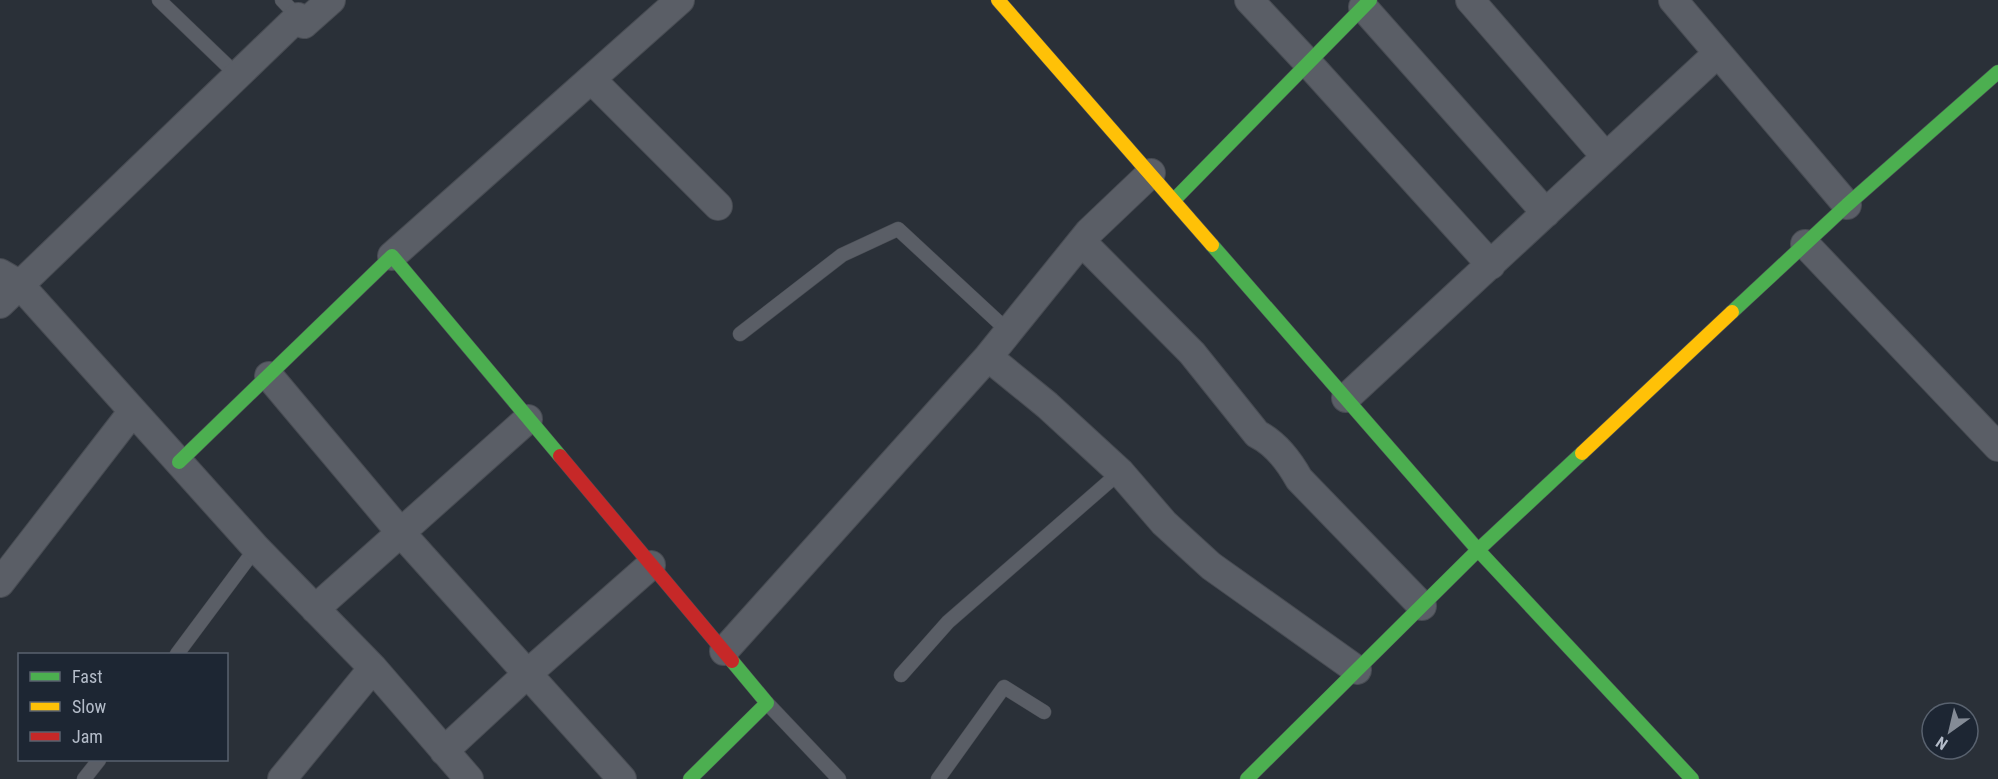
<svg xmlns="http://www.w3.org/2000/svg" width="1998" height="779" font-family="'Roboto Condensed',sans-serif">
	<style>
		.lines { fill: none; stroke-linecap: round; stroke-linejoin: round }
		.lane-casing { stroke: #484c53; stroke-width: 15 }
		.street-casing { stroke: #484c53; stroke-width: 30 }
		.fast-casing { stroke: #484c53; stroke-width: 15 }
		.slow-casing { stroke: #484c53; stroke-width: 15 }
		.jam-casing { stroke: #484c53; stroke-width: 15 }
		.lane { stroke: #5a5e66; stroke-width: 14 }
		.street { stroke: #5a5e66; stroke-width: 28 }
		.fast { stroke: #4caf50; stroke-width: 14 }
		.slow { stroke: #ffc107; stroke-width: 14 }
		.jam { stroke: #c62828; stroke-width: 14 }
	</style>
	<rect width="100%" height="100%" fill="#2a3038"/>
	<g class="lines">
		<defs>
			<path id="lane" d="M159,0L237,75
				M282,0L298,17
				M740,334L842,255L898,229L1008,331
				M177,654L256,548
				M901,675L948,622L1120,472
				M767,703L839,779
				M84,779L99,760
				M938,779L1004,687L1044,712"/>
			<path id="street" d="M1249,0L1309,64L1491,265
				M1470,0L1606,157
				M1673,0L1847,205
				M1363,7L1546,213
				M591,79L718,206
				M1083,243L1192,353L1257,434C1275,443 1289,461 1299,479L1422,606
				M1805,244L1998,447
				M392,256L680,0
				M0,273L19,284L256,548L373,668L469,779
				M0,304L298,17L304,24L331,0
				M988,357L1047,405L1120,472L1164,523L1211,566L1357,670
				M269,376L401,533L622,779
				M1346,398L1718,53
				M0,583L133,411
				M315,609L528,419
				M724,651L988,357L1089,232L1151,173
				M444,751L526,675L651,565
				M282,779L373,668"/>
			<path id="fast" d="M1174,200L1370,0
				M1212,245L1478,550L1692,779
				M1732,312L1847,205L1998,72
				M179,462L392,256L560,456
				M690,779L767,703L732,661
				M1247,779L1478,550L1582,453"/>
			<path id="slow" d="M998,0L1212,245
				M1582,453L1732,312"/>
			<path id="jam" d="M560,456L732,661"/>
		</defs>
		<use href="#lane" class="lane-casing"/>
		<use href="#street" class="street-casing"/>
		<use href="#fast" class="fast-casing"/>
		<use href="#slow" class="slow-casing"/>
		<use href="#jam" class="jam-casing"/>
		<use href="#lane" class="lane"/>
		<use href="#street" class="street"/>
		<use href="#fast" class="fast"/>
		<use href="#slow" class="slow"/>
		<use href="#jam" class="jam"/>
	</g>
	<rect x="18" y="653" width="210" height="108" fill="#1d2633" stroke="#59626f" stroke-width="1.5"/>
	<rect x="30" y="672" width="30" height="9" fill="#4caf50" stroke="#59626f" stroke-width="1.5"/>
	<text x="72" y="683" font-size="18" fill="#b4bcc9">Fast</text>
	<rect x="30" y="702" width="30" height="9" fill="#ffc107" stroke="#59626f" stroke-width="1.5"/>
	<text x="72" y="713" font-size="18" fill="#b4bcc9">Slow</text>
	<rect x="30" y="732" width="30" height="9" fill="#c62828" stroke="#59626f" stroke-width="1.5"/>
	<text x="72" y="743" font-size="18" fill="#b4bcc9">Jam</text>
	<g transform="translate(1950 731) rotate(214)"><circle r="28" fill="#1d2633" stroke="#59626f" stroke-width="1.5"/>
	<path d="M0-4.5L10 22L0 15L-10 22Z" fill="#848b96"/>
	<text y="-9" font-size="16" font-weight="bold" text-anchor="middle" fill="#b4bcc9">N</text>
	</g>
</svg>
